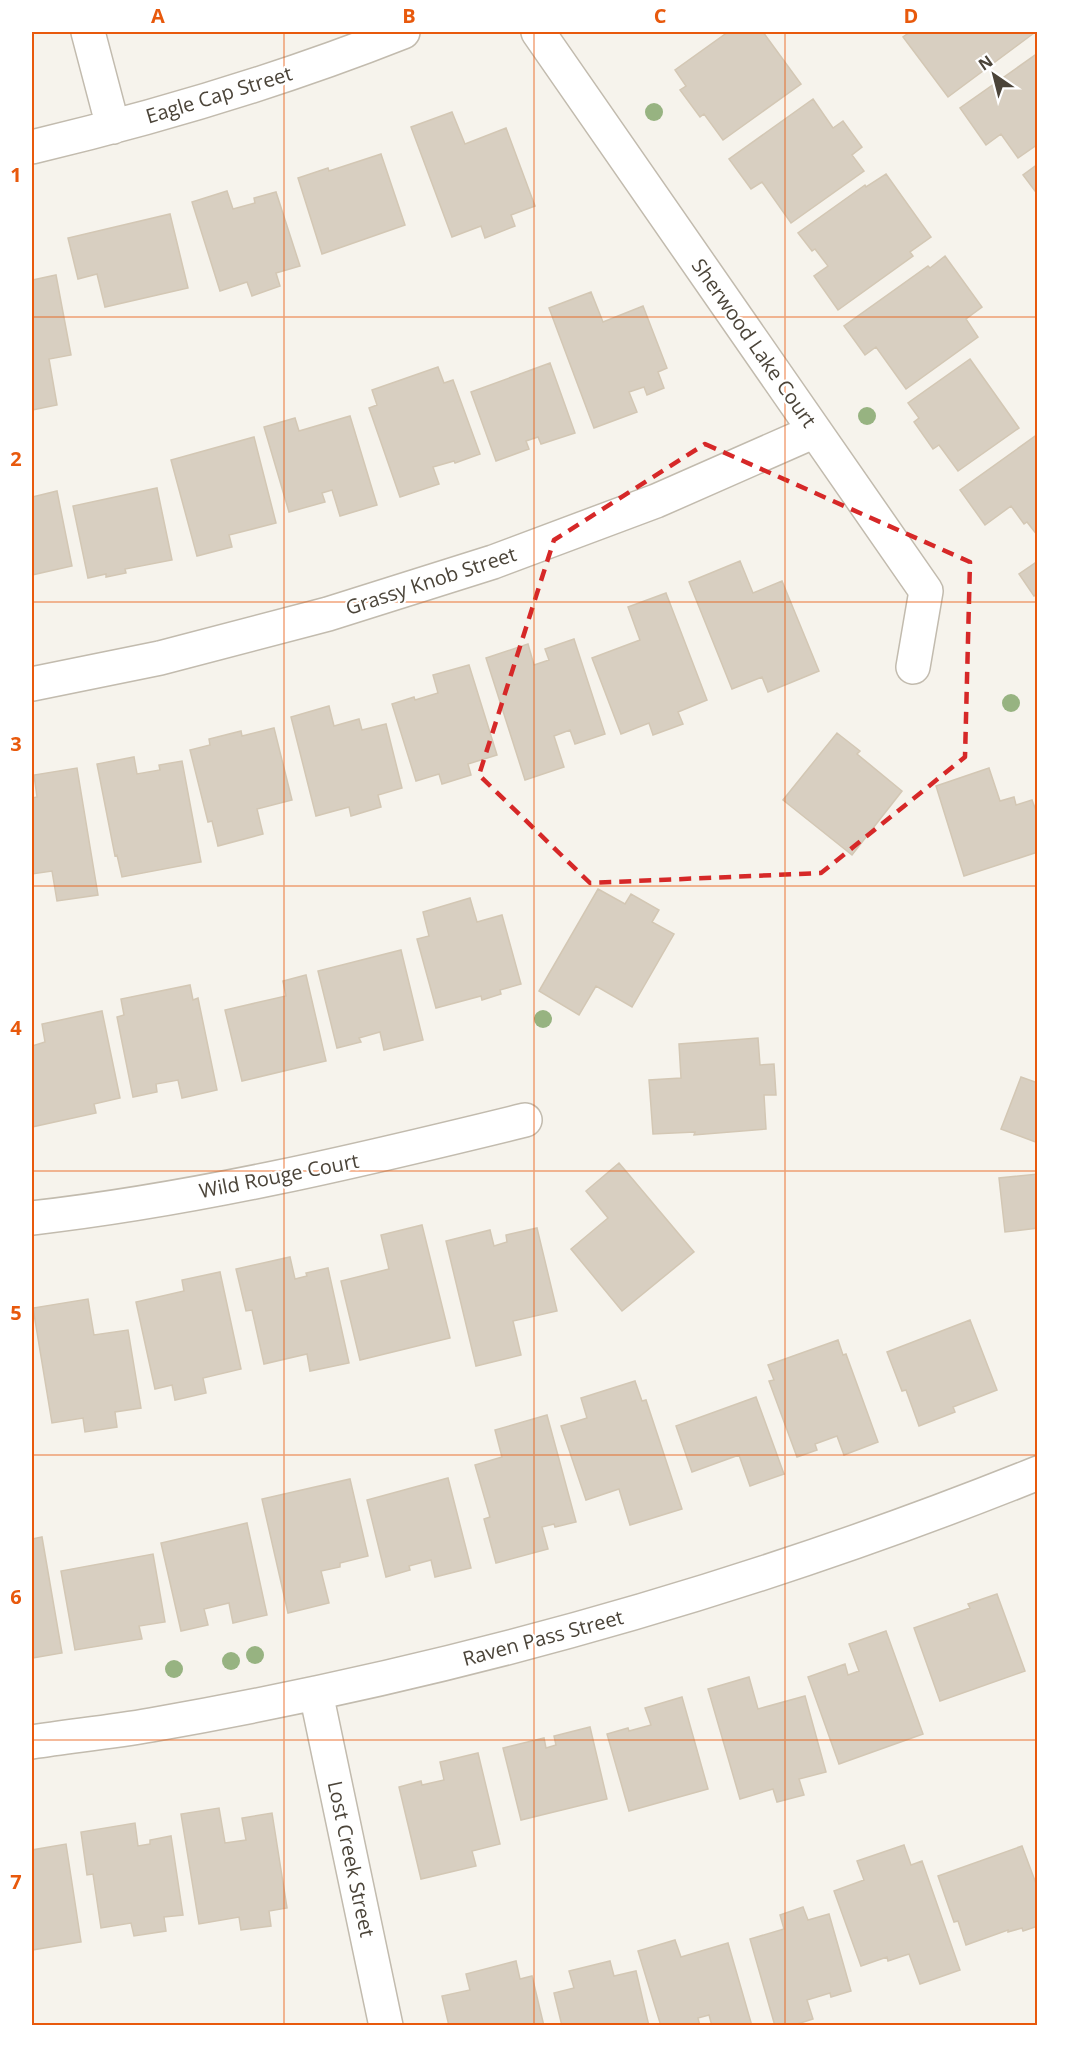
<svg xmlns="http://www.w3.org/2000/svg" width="1069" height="2057" font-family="'Open Sans',sans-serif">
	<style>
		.building { fill: #d8cfc1; stroke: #d3c7b4; stroke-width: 1.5 }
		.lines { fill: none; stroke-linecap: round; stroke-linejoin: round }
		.street-casing { stroke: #c2bbae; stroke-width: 36 }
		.street { stroke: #fff; stroke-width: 33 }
		.tree { fill: #97b381 }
		.marked { fill: none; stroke: #d62828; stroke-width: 4.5; stroke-dasharray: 12 8; stroke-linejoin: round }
		.grid { fill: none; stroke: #e8590c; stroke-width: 1.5; stroke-opacity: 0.55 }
		.labels { text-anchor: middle; stroke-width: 4.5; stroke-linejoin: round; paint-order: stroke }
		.street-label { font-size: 20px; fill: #4b4439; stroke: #fff }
		.neatline { fill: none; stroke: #e8590c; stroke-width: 2 }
		.grid-label { font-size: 20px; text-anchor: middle; font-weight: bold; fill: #e8590c }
	</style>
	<rect width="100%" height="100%" fill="#f6f3ec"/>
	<path class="building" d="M728,32H763L801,84L723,140L704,114L700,117L680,90L686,86L675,70Z
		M910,32H1033L1034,33L948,97L903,37Z
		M1038,53V144L1018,158L1001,134L986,145L960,108Z
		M813,99L833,128L843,121L862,147L852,155L864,171L791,223L762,182L751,189L729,159Z
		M452,112L465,144L506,128L535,206L511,215L515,226L485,238L481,226L452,237L411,127Z
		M381,154L405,225L322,254L298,178L328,168L329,171Z
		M1038,164V195L1023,175Z
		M886,174L931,237L910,252L913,256L838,310L814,276L828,266L815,249L812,251L798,233L865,185L866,187Z
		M227,191L233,209L255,203L254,198L276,192L300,266L276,273L280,286L252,296L247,282L220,291L192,202Z
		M170,214L188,288L105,307L97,274L78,279L68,238Z
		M945,256L982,307L966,319L978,337L906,389L876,347L865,355L844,326L928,266L930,268Z
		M56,275L71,355L49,359L57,405L32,410V280Z
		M591,292L603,322L643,306L667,368L658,372L664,388L647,395L644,387L629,392L637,412L594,428L549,308Z
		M970,359L1019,428L958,471L939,445L933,449L914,422L919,418L908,403Z
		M550,363L575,433L541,444L538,437L526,441L529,449L496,461L471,392Z
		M438,367L444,383L453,380L480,454L455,463L454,461L433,467L439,484L400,497L369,408L377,405L372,390Z
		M350,416L377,505L340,516L332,490L322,493L325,502L289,512L264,427L295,418L299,431Z
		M1038,434V536L1027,522L1024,524L1011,506L985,525L960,490Z
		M254,437L276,523L229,535L232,547L197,556L171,460Z
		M157,488L172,560L125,569L126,573L106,577V574L88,578L73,506Z
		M57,491L72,566L32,575V497Z
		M740,561L753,593L782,581L819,671L768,692L762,677L732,689L689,582Z
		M1038,561V594L1034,596L1019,574Z
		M666,593L707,700L678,712L683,724L653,735L649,723L621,734L592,658L640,640L628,607Z
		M574,639L605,734L575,744L570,730L554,736L564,767L525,780L486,658L528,644L534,665L549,660L545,649Z
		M469,665L497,755L468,764L471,775L442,784L439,774L416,781L392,704L414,697L415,700L438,693L433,675Z
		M329,706L334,726L359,719L362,730L386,724L402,788L378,795L381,807L351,816L349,807L316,816L291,717Z
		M274,728L292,800L257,809L263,834L218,846L212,821L208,822L190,750L210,745L209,739L241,731L242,736Z
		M837,733L860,751L857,754L902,791L852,855L783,800Z
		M134,757L137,774L160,770L159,765L182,761L201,862L122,877L117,855L115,856L97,764Z
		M77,768L98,895L57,901L52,871L32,874V798L37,797L34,775Z
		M989,768L1000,801L1014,797L1016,805L1032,800L1038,816V852L964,876L936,786Z
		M598,889L625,904L631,894L659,910L652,922L674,934L632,1007L596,986L579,1015L539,991Z
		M470,898L477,922L502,915L521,984L500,990L501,994L482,1000L481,996L436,1008L417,939L429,936L423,912Z
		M401,950L423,1040L384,1050L380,1032L359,1038L361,1042L337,1048L318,971Z
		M306,975L326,1061L242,1081L225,1010L286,996L283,981Z
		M190,985L193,1000L198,998L217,1090L182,1098L178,1080L156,1084L157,1092L133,1097L117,1017L124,1015L121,999Z
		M102,1011L120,1098L94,1104L96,1113L32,1127V1046L45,1042L42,1024Z
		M758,1038L760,1065L774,1064L776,1095H764L766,1129L694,1135L695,1132L653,1134L649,1080L681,1078L679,1044Z
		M1021,1077L1038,1083V1143L1001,1129Z
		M619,1163L694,1252L622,1311L571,1249L608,1218L586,1191Z
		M1038,1174V1228L1005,1232L999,1178Z
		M422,1225L450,1338L360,1360L341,1281L389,1269L381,1235Z
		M537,1228L557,1311L513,1321L521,1355L476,1366L446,1241L490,1230L494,1246L507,1242L506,1235Z
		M290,1257L295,1279L307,1276L306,1273L328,1268L349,1363L310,1371L307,1354L264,1364L252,1310L246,1311L236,1269Z
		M220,1272L241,1369L203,1378L206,1393L175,1400L172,1385L155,1389L136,1302L184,1291L182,1280Z
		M88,1299L94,1335L128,1330L141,1408L115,1412L117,1427L85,1432L83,1418L52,1423L33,1308Z
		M970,1320L997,1390L953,1407L955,1412L919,1426L906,1390L902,1391L887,1352Z
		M838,1340L843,1355L846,1354L878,1442L844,1455L837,1436L815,1444L817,1450L797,1457L769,1381L774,1380L768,1365Z
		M635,1381L642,1401L646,1400L682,1509L630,1525L619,1489L586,1500L561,1426L587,1418L581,1398Z
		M756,1397L784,1474L750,1486L739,1455L692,1472L676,1426Z
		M547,1415L576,1522L555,1527L554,1524L542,1527L548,1549L496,1563L484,1519L490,1517L475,1465L502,1457L495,1430Z
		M448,1478L471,1568L435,1577L431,1560L409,1566L410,1570L386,1577L367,1500Z
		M350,1479L368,1556L340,1563V1567L321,1571L329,1603L288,1613L262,1499Z
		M247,1523L267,1615L233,1623L229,1603L204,1609L208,1625L181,1631L161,1543Z
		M42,1537L62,1653L32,1658V1539Z
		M153,1554L165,1622L139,1626L142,1639L75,1650L61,1571Z
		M997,1594L1025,1671L940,1701L914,1628L970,1608L968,1604Z
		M886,1631L923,1734L839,1764L808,1677L845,1664L848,1675L859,1671L849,1644Z
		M749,1677L758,1709L805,1696L826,1772L799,1779L804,1795L777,1802L773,1789L740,1799L708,1689Z
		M682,1697L708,1789L629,1811L607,1734L628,1728L629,1731L651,1725L645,1708Z
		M590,1727L607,1799L521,1820L503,1748L544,1738L546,1748L556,1745L554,1736Z
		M478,1753L500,1844L472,1851L476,1866L421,1879L399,1787L421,1781L422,1785L444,1780L440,1762Z
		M219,1808L225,1843L246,1840L242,1818L272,1813L287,1908L269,1911L271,1926L241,1930L239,1917L199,1924L181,1814Z
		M135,1823L138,1846L150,1844V1840L171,1836L183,1915L164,1917L166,1931L134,1936L131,1923L101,1928L93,1874L87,1875L81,1832Z
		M66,1844L81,1942L32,1950V1850Z
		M904,1845L911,1865L922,1861L960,1970L920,1984L909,1954L888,1961L887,1957L861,1966L834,1891L864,1880L857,1861Z
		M1022,1846L1038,1889V1926L1023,1931L1022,1928L1008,1932V1930L966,1945L958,1921L954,1922L938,1876Z
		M803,1907L808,1920L829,1914L851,1991L831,1997L830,1993L807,2000L813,2019L791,2026H775L750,1939L784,1929L780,1915Z
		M675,1940L681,1957L728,1943L752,2026H712L709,2015L698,2018L700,2026H661L638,1951Z
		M516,1961L520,1979L532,1976L544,2026H449L442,1996L470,1990L466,1974Z
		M610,1961L614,1976L636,1971L649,2026H562L554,1993L574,1988L569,1971Z"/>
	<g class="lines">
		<defs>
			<path id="street" d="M88,32L113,127
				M538,32L926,591L913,667
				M32,147C158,117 282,80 403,32
				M32,684L160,658L328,614L493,562L656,501L815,431
				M32,1218C198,1199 362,1160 525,1120
				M316,1693L386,2026
				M32,1742C71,1736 111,1732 151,1725C454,1672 752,1588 1038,1473"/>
		</defs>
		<use href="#street" class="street-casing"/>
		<use href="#street" class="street"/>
	</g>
	<g class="tree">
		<circle cx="654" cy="112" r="9"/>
		<circle cx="867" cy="416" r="9"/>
		<circle cx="1011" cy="703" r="9"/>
		<circle cx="543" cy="1019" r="9"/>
		<circle cx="255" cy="1655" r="9"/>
		<circle cx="231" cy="1661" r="9"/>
		<circle cx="174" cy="1669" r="9"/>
	</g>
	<path class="marked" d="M705,444L970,562L965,757L821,873L590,883L479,775L554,540Z"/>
	<path class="grid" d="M284,32V2026M534,32V2026M785,32V2026M32,317H1038M32,602H1038M32,886H1038M32,1171H1038M32,1455H1038M32,1740H1038"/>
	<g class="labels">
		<g class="street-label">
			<text transform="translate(219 95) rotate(-17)" y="7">Eagle Cap Street</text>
			<text transform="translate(754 343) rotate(55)" y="7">Sherwood Lake Court</text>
			<text transform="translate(431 581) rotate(-18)" y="7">Grassy Knob Street</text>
			<text transform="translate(279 1176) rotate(-11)" y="7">Wild Rouge Court</text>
			<text transform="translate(543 1638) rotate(-15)" y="7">Raven Pass Street</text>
			<text transform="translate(351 1859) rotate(78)" y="7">Lost Creek Street</text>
		</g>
	</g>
	<rect width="1069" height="2057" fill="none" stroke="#ffffff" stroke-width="66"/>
	<g transform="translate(994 75) rotate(325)" stroke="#ffffff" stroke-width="4.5" paint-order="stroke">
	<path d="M0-4.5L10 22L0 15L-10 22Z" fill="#4b4439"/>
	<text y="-9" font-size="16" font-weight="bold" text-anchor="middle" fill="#4b4439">N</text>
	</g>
	<rect x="33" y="33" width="1003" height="1991" class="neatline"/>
	<g class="grid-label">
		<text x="158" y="23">A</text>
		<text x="409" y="23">B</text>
		<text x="660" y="23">C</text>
		<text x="911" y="23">D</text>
		<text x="16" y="182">1</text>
		<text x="16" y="466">2</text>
		<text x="16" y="751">3</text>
		<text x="16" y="1035">4</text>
		<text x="16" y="1320">5</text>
		<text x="16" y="1604">6</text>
		<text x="16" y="1889">7</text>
	</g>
</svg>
